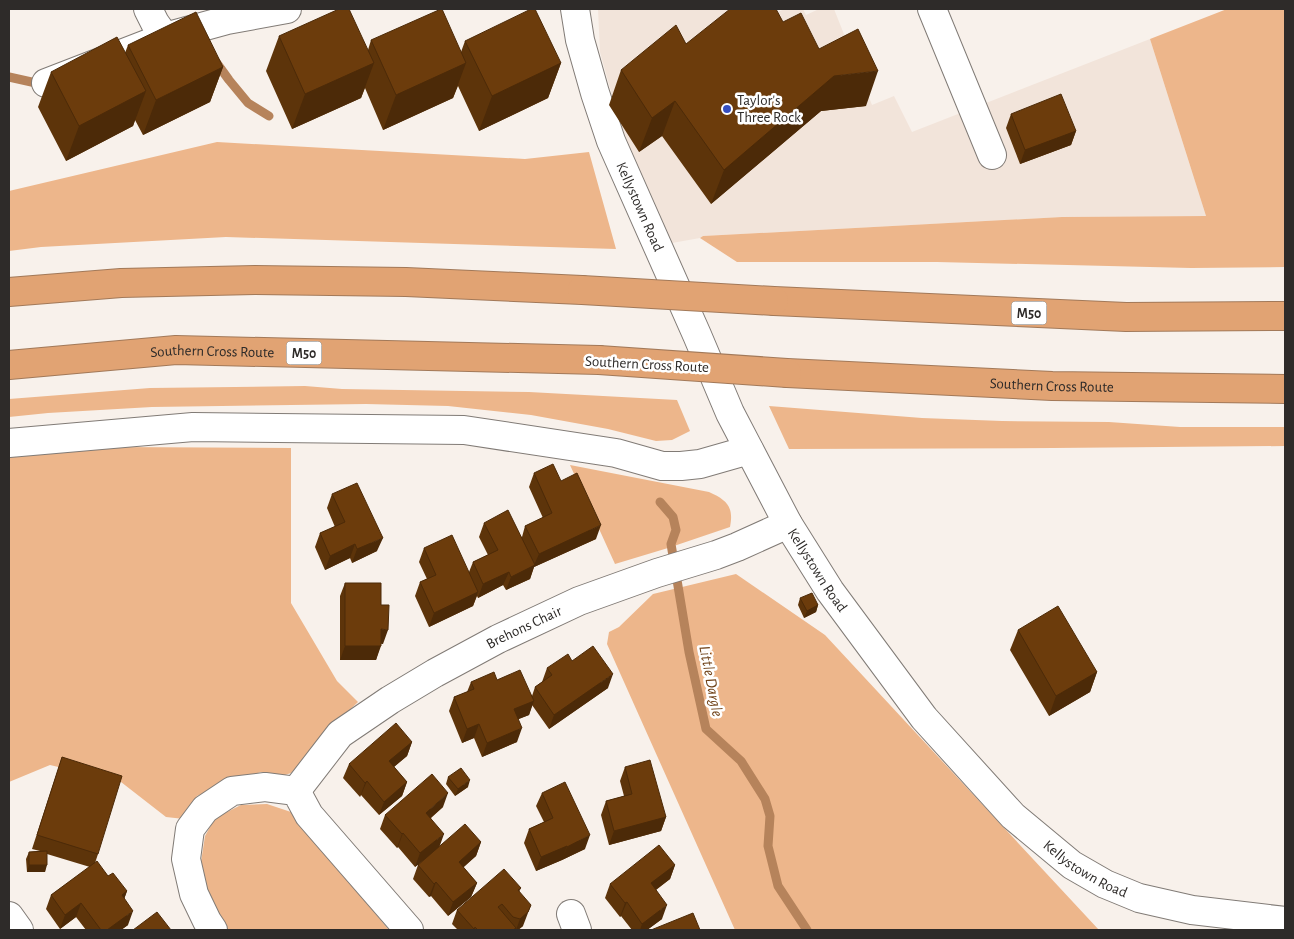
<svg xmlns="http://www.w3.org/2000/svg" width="1294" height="939" font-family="'Alegreya Sans',sans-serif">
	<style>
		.built { fill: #f2e4da }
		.green { fill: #edb68b }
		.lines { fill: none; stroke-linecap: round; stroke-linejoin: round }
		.stream { stroke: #b6835b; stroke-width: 9 }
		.minor-casing { stroke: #817b76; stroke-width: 30 }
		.highway-casing { stroke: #a27959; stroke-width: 30 }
		.minor { stroke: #fff; stroke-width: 28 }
		.highway { stroke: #e1a373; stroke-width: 28 }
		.highway-bridge-casing { stroke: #a27959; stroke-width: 30; stroke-linecap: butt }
		.highway-bridge { stroke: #e1a373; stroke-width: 28 }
		.wall { fill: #5d340a }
		.shaded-wall { fill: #4c2a08 }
		.building { fill: #6c3c0c; stroke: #4c2a08 }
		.poi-dot { fill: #354ec0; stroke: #fff; stroke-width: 2 }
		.labels { text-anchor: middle; stroke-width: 5; stroke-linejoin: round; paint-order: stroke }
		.shield { fill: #fff; stroke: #6d6b69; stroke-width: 1 }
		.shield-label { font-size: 14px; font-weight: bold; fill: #2e2b29 }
		.poi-label { font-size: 15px; fill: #2e2b29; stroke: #fff; text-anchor: start }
		.street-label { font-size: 15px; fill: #2e2b29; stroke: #fff }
		.water-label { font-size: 16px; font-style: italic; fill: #6f4117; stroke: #fff }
	</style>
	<rect width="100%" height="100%" fill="#f8f1eb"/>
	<path class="built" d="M598,9H773L775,13L785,9H803L806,15L819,9H834L872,105L894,96L912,132L1150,39L1206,216L1062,217L703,236L700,238L672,243L640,176L622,131L600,52Z"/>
	<path class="green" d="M1227,9H1285V267L1191,268L937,262H737L700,238L703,236L1062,217L1206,216L1150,39Z
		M217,142L525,159L589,152L616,249L226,237L41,247L9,251V191Z
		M305,386L342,389L529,392L677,400L690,431L672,440L656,441L608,429L531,415L448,406L366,404L152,407L48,413L9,417V399L150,388Z
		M769,406L922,418L1002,421L1109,422L1180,427H1285V446L1053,448L789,449Z
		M110,447L291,448V603L337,681L358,702L335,724L318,744L291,773L279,777L261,772L225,783L197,796L184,819L166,817L121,782L50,765L9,782V457Z
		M570,465L709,492C727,500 734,507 730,527L668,548L615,564Z
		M736,574L825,635L1099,930H735L607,644L609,632L619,627L653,594Z
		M267,804L291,812L389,930H226L202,877L201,862L205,836L215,818L241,805Z"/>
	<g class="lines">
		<path class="stream" d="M216,62L229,80L248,103L269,116
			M9,77L36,83
			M660,502L673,517L676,530L671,544L689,652L706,729L741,761L765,799L770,816L768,846L778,886L807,930"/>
		<defs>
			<g id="minor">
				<path d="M148,9L155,23L165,37"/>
				<path id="s1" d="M575,9L580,40L595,93L611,141L697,335L730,413L788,524L830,591L924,718L1013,816L1072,865L1105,884L1139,898L1192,910L1285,921"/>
				<path d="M932,9L992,155"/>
				<path d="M46,83L165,37L227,20L287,9"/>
				<path d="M9,443L193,427L464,430L616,453L662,466H681L700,464L749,450"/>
				<path id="s2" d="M296,791L340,734L390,700L435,673L498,639L579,601L657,573L716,555L737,547L788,524"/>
				<path d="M571,914L577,930"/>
				<path d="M9,916L19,930"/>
				<path d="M213,930L207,921L194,894L186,859L190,829L205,809L232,791L265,787L296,791L309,815L409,930"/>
			</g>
			<g id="highway">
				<path d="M9,292L121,283L255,280L406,282L582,290"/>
				<path d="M774,301L1126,317L1285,316"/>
				<path id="s3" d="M9,365L176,350L599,360"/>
				<path id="s4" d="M787,373L1052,386L1285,389"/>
			</g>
		</defs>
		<use href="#minor" class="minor-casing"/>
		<use href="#highway" class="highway-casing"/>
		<use href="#minor" class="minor"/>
		<use href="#highway" class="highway"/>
		<defs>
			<path id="highway-bridge" d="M582,290L774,301
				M599,360L787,373"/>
		</defs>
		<use href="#highway-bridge" class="highway-bridge-casing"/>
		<use href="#highway-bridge" class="highway-bridge"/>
	</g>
	<path class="wall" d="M783,22L819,49L866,106L821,111L711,204L662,136L639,152L609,105L621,70L686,44Z
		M279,36L368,50L371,40L461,52L465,41L561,63L548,98L479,131L458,86L453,98L383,130L365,88L361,98L292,129L266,71Z
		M128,45L223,67L210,102L143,135L135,120L133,126L66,161L38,107L51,72L125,53Z
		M1011,114L1076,131L1071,145L1020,164L1006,128Z
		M534,473L561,481L596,539L534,567L530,579L506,590L503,585L478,598L477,596L473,606L429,627L415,596L420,582L427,579L419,562L424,548L469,572L473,562L488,555L479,537L484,523L522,537L525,526L543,518L529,487Z
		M332,494L377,551L352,563L350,558L325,570L315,547L320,533L335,527L327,508Z
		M345,583L381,605L383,644L381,643L376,660H340V596Z
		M800,598L818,605L816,612L804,618L798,605Z
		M1018,630L1097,672L1090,692L1049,716L1010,650Z
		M572,661L608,688L549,729L532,705L529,715L518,719L517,742L482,757L474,738L462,743L449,711L454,697L467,692L471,682L497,680L532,696L535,687L542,682L547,668Z
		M412,742L407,756L394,767L407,782L402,796L379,815L361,795L360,797L343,778L349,764Z
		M62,757L98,854L95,863L108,876L127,891L124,899L128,925L121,930H86L76,917L60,929L46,909L51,895L90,867L47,854L45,872H27L26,859L29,852L40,851L32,849Z
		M625,767L666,817L661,831L609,845L601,815L606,801L624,796L620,781Z
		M448,777L468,787L455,796L446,784Z
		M542,793L585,849L562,860L536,871L524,843L529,829L544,822L536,806Z
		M443,807L431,818L439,847L481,842L476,856L463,867L477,883L471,897L448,916L431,896L429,897L413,879L418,865L427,857L415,867L398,847L397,848L380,829L385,815Z
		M675,865L670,879L656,890L662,919L647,930H632L621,916L620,917L605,898L610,884Z
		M521,888L519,892L523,926L518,930H458L452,924L457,910Z"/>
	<path class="shaded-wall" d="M374,63L361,98L292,129L305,94Z
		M466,63L453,98L383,130L396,95Z
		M561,63L548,98L479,131L492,96Z
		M223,67L210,102L143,135L156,100Z
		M878,71L866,106L821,111L711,204L724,170L834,76Z
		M146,91L133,126L66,161L79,126Z
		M675,101L662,136L639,152L652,118Z
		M1076,131L1071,145L1020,164L1025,150Z
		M601,525L596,539L534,567L530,579L506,590L511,577L534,565L539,554Z
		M383,538L377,551L352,563L357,549Z
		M355,544L350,558L325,570L330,556Z
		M509,572L503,585L478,598L483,584Z
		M478,592L473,606L429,627L434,613Z
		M818,605L816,612L804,618L807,611Z
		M381,629L388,630L383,644L376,643Z
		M345,646H381L376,660H340Z
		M1097,672L1090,692L1049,716L1056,696Z
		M613,674L608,688L549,729L554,715Z
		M534,701L529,715L509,723L514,709Z
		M479,724L474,738L462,743L467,729Z
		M522,728L517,742L482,757L487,743Z
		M412,742L407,756L384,775L389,761Z
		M470,780L468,787L455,796L458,789Z
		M367,781L361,795L360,797L365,783Z
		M407,782L402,796L379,815L384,802Z
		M448,793L443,807L421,826L426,813Z
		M666,817L661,831L609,845L614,831Z
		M403,833L398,847L397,848L402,834Z
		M444,834L439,848L415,867L420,853Z
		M590,835L585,849L562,860L567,847Z
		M481,842L476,856L454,876L459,862Z
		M567,846L562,860L536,871L541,857Z
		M29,865H47L45,872H27Z
		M675,865L670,879L646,897L651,883Z
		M436,882L431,896L429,897L434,884Z
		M477,883L471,897L448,916L453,902Z
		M127,891L122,905V895Z
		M627,902L621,916L620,917L625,903Z
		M81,903L76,917L60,929L65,915Z
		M531,905L523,926L518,930H516L520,919Z
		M667,905L662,919L647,930H640L642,924Z
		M133,911L128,925L121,930H107Z"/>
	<path class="building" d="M339,9H349L374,63L305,94L279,36Z
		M441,9H442L466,63L396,95L371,40Z
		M531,9H535L561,63L492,96L465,41Z
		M730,9H776L783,22L801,13L819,49L858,29L878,71L834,76L724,170L675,101L652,118L621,70L676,25L686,44Z
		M196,12L223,67L156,100L128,45Z
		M117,37L146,91L79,126L51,72Z
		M1061,94L1076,131L1025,150L1011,114Z
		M553,464L561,481L577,473L601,525L539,554L525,526L552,513L534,473Z
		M357,483L383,538L357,549L355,544L330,556L320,533L345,522L332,494Z
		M508,510L535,565L511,577L509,572L483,584L473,562L498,550L484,523Z
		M452,535L478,592L434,613L420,582L436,575L424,548Z
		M345,583H381V605H389L388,630L381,629V646H345Z
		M812,593L818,605L807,611L800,598Z
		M1058,606L1097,672L1056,696L1018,630Z
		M593,646L613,674L554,715L535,687L552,675L547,668L568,654L572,661Z
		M520,670L534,701L514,709L522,728L487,743L479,724L467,729L454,697L474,689L471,682L494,672L497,680Z
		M396,723L412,742L389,761L407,782L384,802L367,781L365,783L349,764Z
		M62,757L122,776L98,854L37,835Z
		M650,760L666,817L614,831L606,801L632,794L625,767Z
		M461,768L470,780L458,789L448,777Z
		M432,774L448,793L426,813L444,834L420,853L403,833L402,834L385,815Z
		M565,782L590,835L567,847V846L541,857L529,829L553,818L542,793Z
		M465,824L481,842L459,862L477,883L453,902L436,882L434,884L418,865Z
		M659,845L675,865L651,883L667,905L642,924L627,902L625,903L610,884Z
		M47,851V865H29V852Z
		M97,861L108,876L113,873L127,891L122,895L133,911L107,930H101L81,903L65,915L51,895Z
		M504,869L521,888L518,890L531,905L528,912L520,919L513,917L502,904L498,907L516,928L513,930H478L475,927L474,929L457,910Z
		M157,912L171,930H133Z
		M693,913L700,930H651Z"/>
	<circle class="poi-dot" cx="727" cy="109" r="5"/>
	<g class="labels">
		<g class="shield">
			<rect x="1011.5" y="301.5" width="35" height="23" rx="4"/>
			<rect x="286.5" y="341.5" width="35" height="23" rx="4"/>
		</g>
		<g class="shield-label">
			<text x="1029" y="318">M50</text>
			<text x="304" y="358">M50</text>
		</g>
		<g class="poi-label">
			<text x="737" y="105">Taylor's<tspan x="737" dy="17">Three Rock</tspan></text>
		</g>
		<g class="street-label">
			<text dy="5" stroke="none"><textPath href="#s1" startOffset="209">Kellystown Road</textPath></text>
			<text dy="5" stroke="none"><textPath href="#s3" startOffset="204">Southern Cross Route</textPath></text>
			<text transform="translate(647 364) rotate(3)" y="5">Southern Cross Route</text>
			<text dy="5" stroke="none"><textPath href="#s4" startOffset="265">Southern Cross Route</textPath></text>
			<text dy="5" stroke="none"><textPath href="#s1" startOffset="614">Kellystown Road</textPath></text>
			<text dy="5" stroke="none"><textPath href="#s2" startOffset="285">Brehons Chair</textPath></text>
			<text dy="5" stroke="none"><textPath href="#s1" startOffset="1019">Kellystown Road</textPath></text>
		</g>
		<g class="water-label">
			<text transform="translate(712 681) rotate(79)" y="6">Little Dargle</text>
		</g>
	</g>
	<rect width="1294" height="939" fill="none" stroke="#2e2b29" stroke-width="20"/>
</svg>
